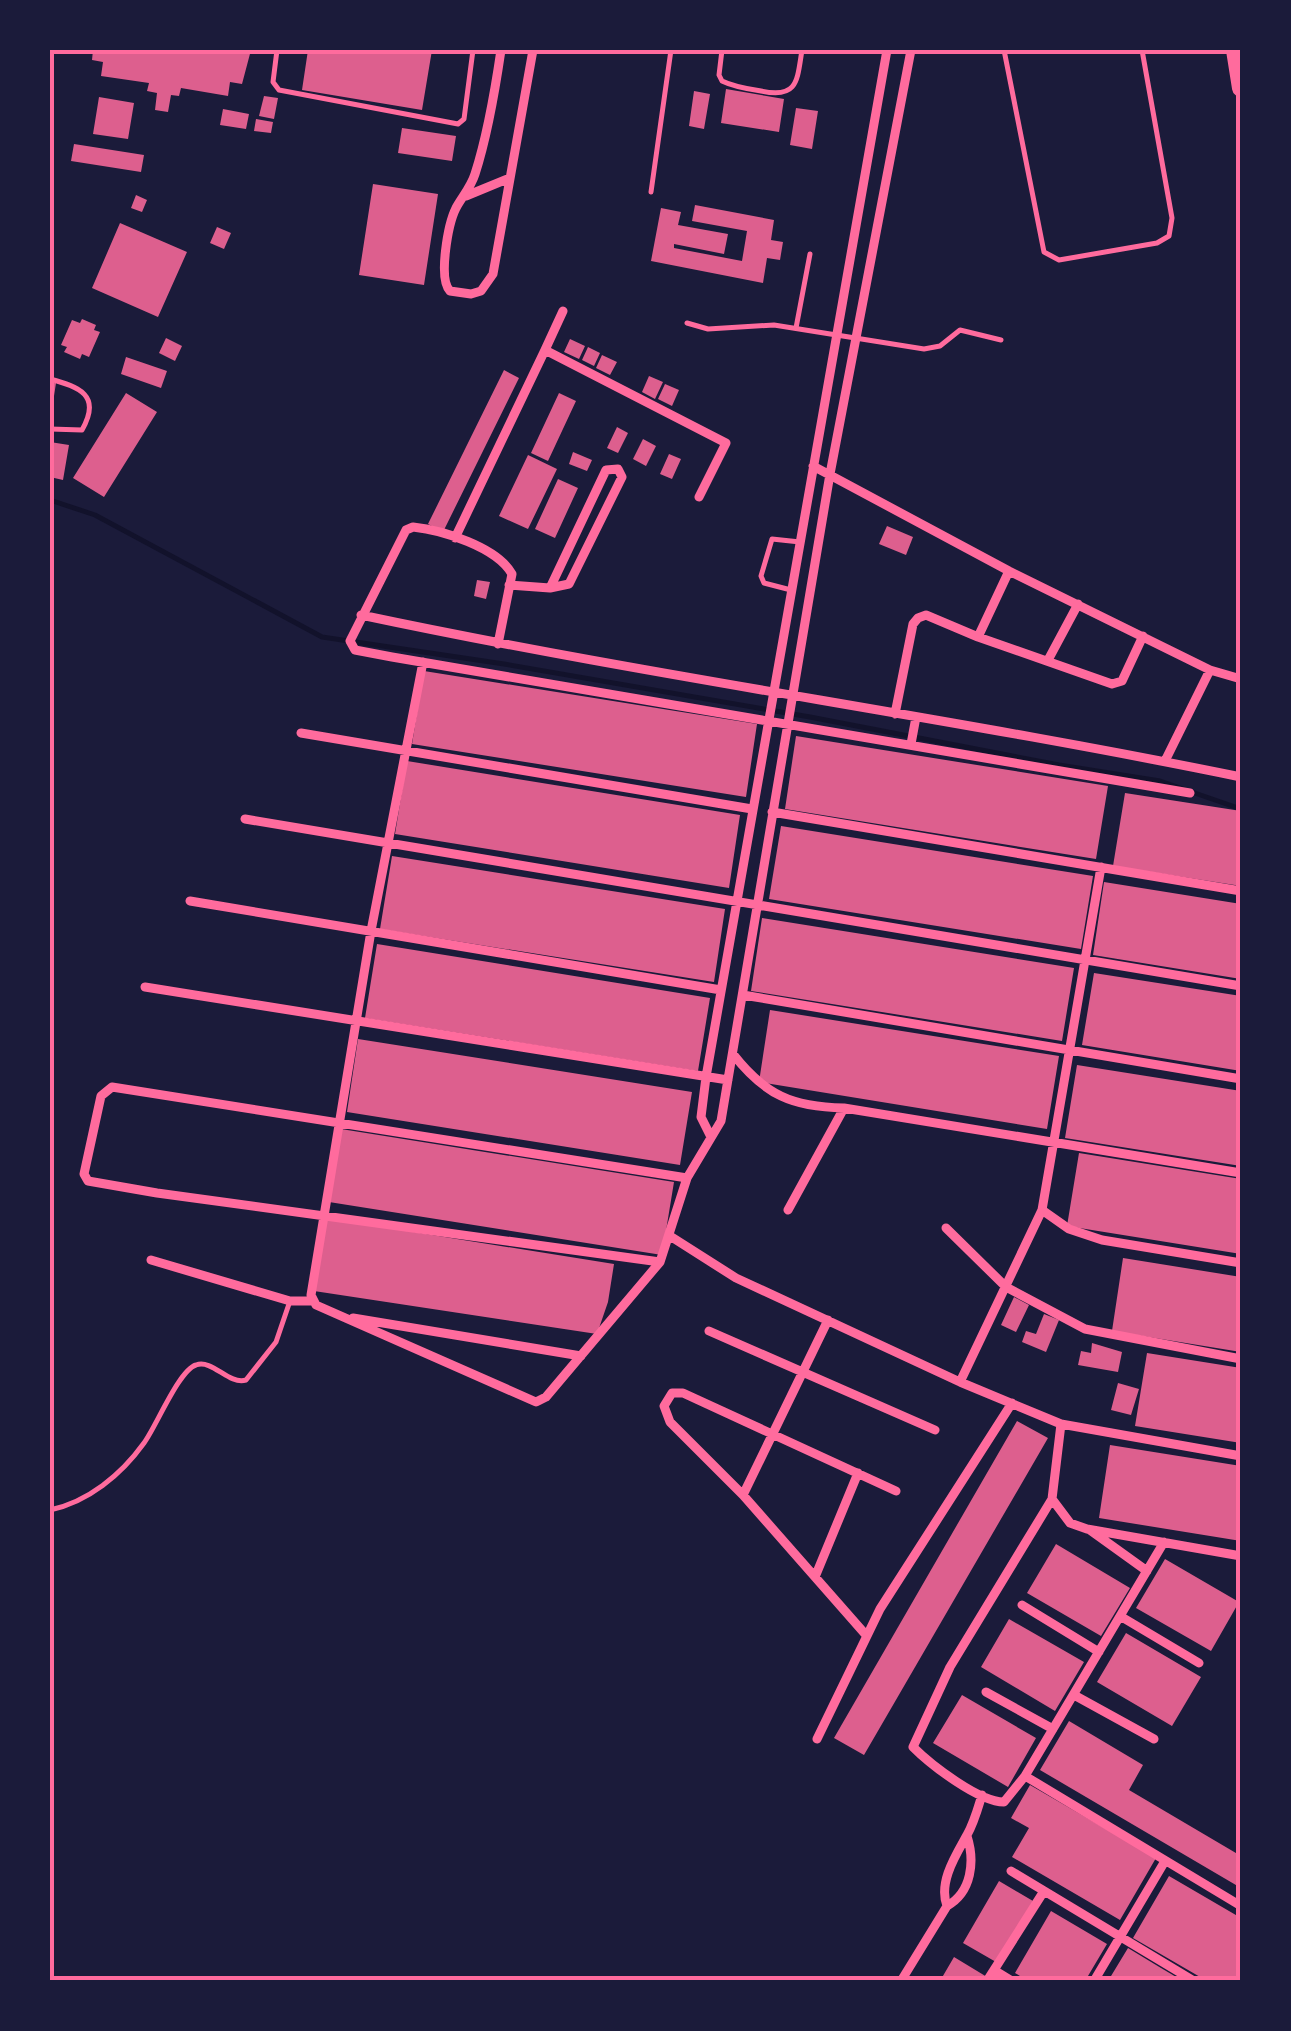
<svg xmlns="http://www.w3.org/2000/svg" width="1291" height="2031" font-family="Mulish,sans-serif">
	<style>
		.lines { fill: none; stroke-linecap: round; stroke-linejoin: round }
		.stream { stroke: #12122b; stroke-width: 5 }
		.building { fill: #dd5f8e }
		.service { stroke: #ff6b9d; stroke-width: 5 }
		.minor { stroke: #ff6b9d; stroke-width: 9 }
		.motorway { stroke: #ff6b9d; stroke-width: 18 }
		.neatline { fill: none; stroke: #ff6b9d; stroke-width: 4 }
	</style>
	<rect width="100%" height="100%" fill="#1b1b3a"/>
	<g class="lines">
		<path class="stream" d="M50,500L95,515L322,637L504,664L810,717L1059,765L1160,781L1241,809"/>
	</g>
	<path class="building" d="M93,50H251L242,84L230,82L228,96L181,88L179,96L171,95L168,112L155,110L157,93L147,91L149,83L101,76L103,62L92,60Z
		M308,50H432L422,110L302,90Z
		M726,89L784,99L779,132L721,123Z
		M694,91L710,94L704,129L689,126Z
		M264,96L278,98L274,119L259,116Z
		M99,97L134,103L128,139L93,134Z
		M796,108L818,111L812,149L790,145Z
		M223,109L249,114L246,129L220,125Z
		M256,119L273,122L271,133L254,131Z
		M402,128L456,136L452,161L398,153Z
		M74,144L144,155L141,172L71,161Z
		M373,184L438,194L424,285L359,275Z
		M136,195L147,200L142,212L131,208Z
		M695,205L774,220L771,240L783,242L780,260L767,258L763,283L651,261L661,208L681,212L678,225L728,234L724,254L674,244V248L742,261L747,231L692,221Z
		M120,223L187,252L158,317L92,288Z
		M217,227L231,233L224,249L210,243Z
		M82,319L96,325L94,330L100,332L89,357L82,354L80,359L64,352L67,347L61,345L72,320L80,323Z
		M166,338L182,346L175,361L159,353Z
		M570,339L585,346L579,359L564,352Z
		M588,347L600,353L594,366L582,360Z
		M602,355L617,362L610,375L596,368Z
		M126,357L167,371L161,388L121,374Z
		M504,370L519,378L443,532L428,524Z
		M649,376L663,382L655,399L642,392Z
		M50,382L56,383L52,409H50Z
		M665,384L679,390L672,406L658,399Z
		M126,393L157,412L104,497L73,478Z
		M559,393L576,401L548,461L531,453Z
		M617,427L628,433L618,453L607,448Z
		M643,439L656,446L646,466L633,459Z
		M50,442L69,445L63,480L50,477Z
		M573,452L592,460L587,471L569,464Z
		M669,454L681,459L672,479L660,474Z
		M528,455L557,469L528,529L499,516Z
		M558,479L578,488L555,538L535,529Z
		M887,526L913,537L906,555L879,544Z
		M477,580L490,582L486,599L474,596Z
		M424,671L757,724L746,797L412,744Z
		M796,736L1108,786L1096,859L785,809Z
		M407,761L740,815L729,888L395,834Z
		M1125,793L1241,811V886L1113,866Z
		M781,826L1093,876L1081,949L769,899Z
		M392,856L725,909L714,982L380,929Z
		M1104,882L1241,904V979L1093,955Z
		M762,918L1074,968L1062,1041L751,991Z
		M377,944L710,998L698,1071L365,1018Z
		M1094,973L1241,996V1071L1082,1045Z
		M770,1010L1059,1056L1047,1129L759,1082Z
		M358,1039L692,1092L680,1165L347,1112Z
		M1077,1065L1241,1091V1166L1065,1138Z
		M341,1129L674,1182L662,1255L329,1202Z
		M1079,1153L1241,1179V1254L1067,1226Z
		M326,1218L614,1264L608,1302L597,1334L314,1291Z
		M1123,1258L1241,1277V1352L1112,1331Z
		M1014,1297L1029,1305L1016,1332L1001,1325Z
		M1044,1314L1059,1320L1046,1352L1022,1342L1026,1331L1036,1334Z
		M1092,1343L1122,1352L1118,1372L1078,1365L1081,1351L1091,1353Z
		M1147,1353L1241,1368V1443L1135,1426Z
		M1118,1383L1139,1389L1131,1415L1111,1410Z
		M1017,1421L1048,1438L864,1755L834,1738Z
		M1110,1445L1241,1466V1541L1099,1518Z
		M1056,1544L1130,1588L1101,1636L1027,1593Z
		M1165,1559L1239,1602L1211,1651L1136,1608Z
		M1009,1619L1084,1662L1055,1711L981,1667Z
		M1126,1633L1201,1677L1172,1726L1097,1682Z
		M962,1695L1036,1738L1008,1787L933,1743Z
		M1069,1721L1143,1765L1129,1790L1241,1856V1888L1040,1770Z
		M1030,1785L1156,1858L1120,1920L1012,1857L1029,1828L1011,1818Z
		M1169,1876L1241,1918V1981H1207L1133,1938Z
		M999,1881L1033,1901L996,1962L963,1943Z
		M1051,1911L1107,1944L1085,1981H1028L1015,1973Z
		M1128,1948L1161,1968L1183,1981H1108Z
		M954,1957L987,1977L984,1981H940Z"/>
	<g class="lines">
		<path class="service" d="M277,50L273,82L279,90L458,124L464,119L473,50
			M722,50L719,75L722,81C734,87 748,89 761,91C798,99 797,81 802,50
			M1004,50L1044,252L1059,260L1157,243L1169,236L1172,218L1142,50
			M651,192L671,50
			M687,323L708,329L774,325L924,349L940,346L960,330L1001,340
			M796,328L810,254
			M50,379C79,387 102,395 82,430L50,429
			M791,590L764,583L761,576L772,539L800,542
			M50,1510C88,1502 121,1475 144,1443C156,1427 179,1370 196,1365C213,1359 228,1385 246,1380L276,1342L290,1301"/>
		<path class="minor" d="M501,50C495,91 488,134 475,174C471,187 462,197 456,208C448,224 438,279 450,291L471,294L481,291L493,274L533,50
			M466,196L510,178
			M545,350L563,311
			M813,466L1009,571L1210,670L1241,679
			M455,538L545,350L726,443L699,497
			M509,585L550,588L569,584L622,477L618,469L606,470L550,588
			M361,615C653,677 949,717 1241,777
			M978,637L1009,571
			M498,644L512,574C497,547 442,530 413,527L406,530L350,641L355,650L392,657L1190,793
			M1048,660L1078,604
			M423,662L371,931L311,1295L316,1305L536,1402L546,1397L660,1262L687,1178L721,1121L830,474L911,50
			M895,714L913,624L918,618L926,615L978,637L1112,684L1122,681L1143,636
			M301,733L752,809
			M911,744L916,717
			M1165,761L1210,670
			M772,812L1241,891
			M245,819L1241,986
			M190,901L721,990
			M145,987L728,1080
			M743,995L1241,1079
			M733,1054C765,1095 792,1107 844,1108L1241,1173
			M711,1137L701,1117L706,1077L887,50
			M788,1210L844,1108
			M1042,1210L1069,1229L1102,1240L1241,1263
			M946,1228L1006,1287L1085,1329L1241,1359
			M670,1236L736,1278L960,1382L1061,1424L1241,1456
			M151,1260L290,1301H311
			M660,1262L157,1193L88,1181L84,1174L101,1096L112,1087L687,1178
			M353,1318L581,1356
			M709,1331L935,1430
			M960,1382L1042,1210L1101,867
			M1061,1424L1052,1499L950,1667L913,1747C931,1765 979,1802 1004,1802L1025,1776L1164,1542
			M743,1495L828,1320
			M1052,1499L1070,1523L1087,1529L1241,1556
			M1090,1530L1147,1571
			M815,1577L858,1473
			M1022,1605L1099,1652
			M1120,1616L1199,1663
			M866,1635L743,1495L670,1422L664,1406L672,1393H683L896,1491
			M986,1692L1053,1729
			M1074,1695L1154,1739
			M817,1739L880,1609L1012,1403
			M1025,1776L1241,1906
			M1011,1871L1194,1981
			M947,1906C938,1882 956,1855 967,1835C974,1823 978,1808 982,1795
			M994,1970L1012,1981
			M901,1981L947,1906C972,1892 975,1861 967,1836
			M987,1981L1044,1891
			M1094,1981L1165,1861"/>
		<path class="motorway" d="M1235,50L1241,88"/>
	</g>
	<rect width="1291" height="2031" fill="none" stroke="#1b1b3a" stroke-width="105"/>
	<rect x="52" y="52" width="1186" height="1926" class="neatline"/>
</svg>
